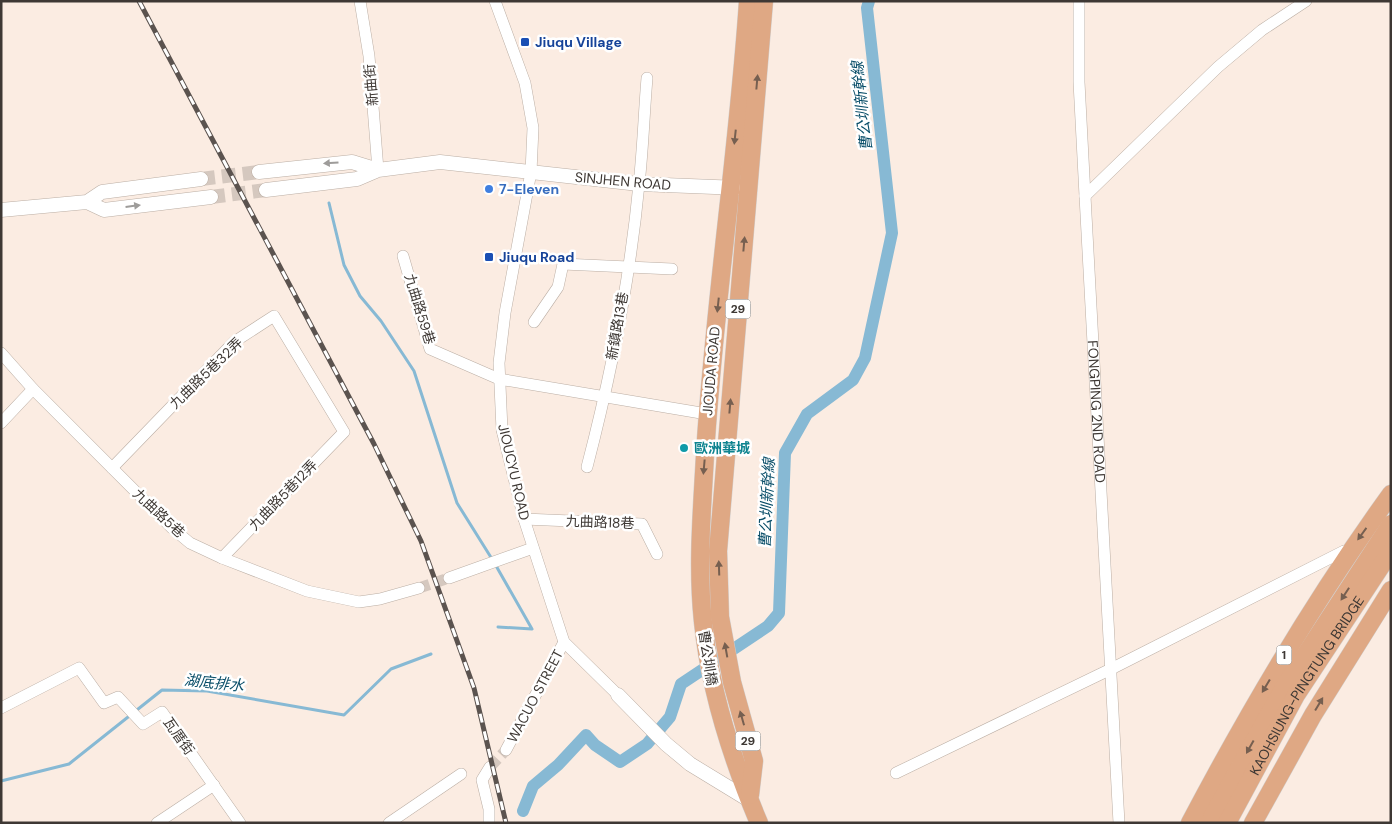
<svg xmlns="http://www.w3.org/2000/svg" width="1392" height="824" font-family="'DM Sans','Noto Sans TC',sans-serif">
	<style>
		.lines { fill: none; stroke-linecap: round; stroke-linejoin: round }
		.stream { stroke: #87b9d4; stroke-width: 3 }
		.canal { stroke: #87b9d4; stroke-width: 12 }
		.minor-tunnel { stroke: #d5c8bf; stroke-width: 11; stroke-dasharray: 11 5.5; stroke-linecap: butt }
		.tertiary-tunnel { stroke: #d5c8bf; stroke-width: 14; stroke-dasharray: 14 7; stroke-linecap: butt }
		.minor-casing { stroke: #bbaea4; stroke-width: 12 }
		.tertiary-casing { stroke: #bbaea4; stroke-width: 15 }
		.primary-casing { stroke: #d1cfce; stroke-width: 19 }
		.minor { stroke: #fff; stroke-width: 11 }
		.tertiary { stroke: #fff; stroke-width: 14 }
		.primary { stroke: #dfa884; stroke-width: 18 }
		.rail-casing { stroke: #5b534f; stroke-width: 5 }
		.rail { stroke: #fff; stroke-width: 3; stroke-dasharray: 9; stroke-linecap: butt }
		.oneway { fill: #765f50 }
		.oneway2 { fill: #9e9c9a }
		.transit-dot { fill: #1a4fb4; stroke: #fff; stroke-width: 2 }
		.shop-dot { fill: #3f7fe0; stroke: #fff; stroke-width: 2 }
		.culture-dot { fill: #0f9aa8; stroke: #fff; stroke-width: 2 }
		.labels { text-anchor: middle; stroke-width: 5; stroke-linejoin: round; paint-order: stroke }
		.shield { fill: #fff; stroke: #787471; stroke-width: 1 }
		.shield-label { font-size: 12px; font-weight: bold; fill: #3e3834 }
		.transit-label { font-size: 14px; font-weight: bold; fill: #164399; stroke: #fff; text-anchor: start }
		.street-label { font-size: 14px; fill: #3e3834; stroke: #fff }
		.shop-label { font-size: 14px; font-weight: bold; fill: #366cbe; stroke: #fff; text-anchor: start }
		.culture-label { font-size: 14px; font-weight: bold; fill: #0d838f; stroke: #fff; text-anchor: start }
		.water-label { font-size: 15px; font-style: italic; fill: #084d68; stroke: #fff }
	</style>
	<rect width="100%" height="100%" fill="#fbece2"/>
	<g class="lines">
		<path class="stream" d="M329,203L344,265L360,296L381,321L414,371L457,503L492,559
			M495,564L532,629
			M498,627L532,629
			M1,781L69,764L162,690L207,691L344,715L391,669L431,654"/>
		<path class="canal" d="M523,811L533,786L558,765L586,735L595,745L620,762L647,744L670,717L681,684L768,626L779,613L785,453L807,414L853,380L865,358L892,233L867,8L869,1"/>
		<path class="minor-tunnel" d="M419,588L449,578
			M490,767L506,750"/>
		<path class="tertiary-tunnel" d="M201,179L259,172
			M211,197L266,190"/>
		<defs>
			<g id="minor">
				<path d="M360,1L369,56L378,170"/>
				<path d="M495,1L525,83L533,128L531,172L505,313L499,363L502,430L524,519L564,642L618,695"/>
				<path id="s1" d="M1079,1V82L1085,196L1119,823"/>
				<path d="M1085,196L1218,67L1262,30L1306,1"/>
				<path d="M403,256L430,349L499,379L707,414"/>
				<path d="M534,322L558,287L563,264L672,269"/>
				<path d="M1,353L33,389L172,528L190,543L222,558L307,591L359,602L380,599L419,588"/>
				<path d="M1,423L33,389"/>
				<path d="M587,467C611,375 630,279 639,184C643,149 644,113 647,78"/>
				<path d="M112,468L234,342L274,316L344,432L222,558"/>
				<path d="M524,519L642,524L657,554"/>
				<path d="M449,578L533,548"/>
				<path d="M1,708L79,668L104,703L118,697L143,724L162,712L240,823"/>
				<path d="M506,750L564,642"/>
				<path d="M896,773L1111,669L1344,551H1349"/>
				<path d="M157,823L214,785"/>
				<path d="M389,823L461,774"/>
				<path d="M489,823V809L482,780L490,767"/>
			</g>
			<path id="tertiary" d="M259,172L352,162L378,170
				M266,190L357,179L378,170L440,162L639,184L740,188
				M87,202L104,210L211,197
				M1,210L87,202L102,192L201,179
				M618,695L666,744L690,764L749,800"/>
			<g id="primary">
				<path d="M748,1C738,153 714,303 705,455C702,511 697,566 703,622C710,691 732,759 759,823"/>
				<path d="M750,795L754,761L732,682L720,617L718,551L764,1"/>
				<path d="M1190,823C1250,709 1315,599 1391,494"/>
				<path d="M1209,823L1283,689L1391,524"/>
				<path id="s2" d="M1227,823L1296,695L1391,551"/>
				<path d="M1253,823L1313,715L1391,590"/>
			</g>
		</defs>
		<use href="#minor" class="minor-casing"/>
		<use href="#tertiary" class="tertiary-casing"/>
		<use href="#primary" class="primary-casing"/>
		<use href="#minor" class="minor"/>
		<use href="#tertiary" class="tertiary"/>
		<use href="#primary" class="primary"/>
		<defs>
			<path id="rail" d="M139,1L374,444L421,541L474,688L506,823"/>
		</defs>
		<use href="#rail" class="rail-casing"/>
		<use href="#rail" class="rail"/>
	</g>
	<defs><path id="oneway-solid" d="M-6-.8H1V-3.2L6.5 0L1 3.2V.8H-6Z" transform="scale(1.25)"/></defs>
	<g class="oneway">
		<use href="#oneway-solid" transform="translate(757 82) rotate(-85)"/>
		<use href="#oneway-solid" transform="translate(735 137) rotate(96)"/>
		<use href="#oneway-solid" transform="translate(744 244) rotate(-85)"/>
		<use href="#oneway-solid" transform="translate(718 305) rotate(96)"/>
		<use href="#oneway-solid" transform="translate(730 406) rotate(-85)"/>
		<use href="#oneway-solid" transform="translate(704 467) rotate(95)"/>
		<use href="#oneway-solid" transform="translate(1362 534) rotate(126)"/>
		<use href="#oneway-solid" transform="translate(719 568) rotate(-92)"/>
		<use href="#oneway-solid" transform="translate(1345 594) rotate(123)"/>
		<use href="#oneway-solid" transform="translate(726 650) rotate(-100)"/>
		<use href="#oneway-solid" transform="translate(1266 686) rotate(121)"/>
		<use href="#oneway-solid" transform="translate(1319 704) rotate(-59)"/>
		<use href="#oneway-solid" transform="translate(742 718) rotate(-106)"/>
		<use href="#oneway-solid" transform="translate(1250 747) rotate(119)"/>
	</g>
	<g class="oneway2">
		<use href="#oneway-solid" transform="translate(331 163) rotate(176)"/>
		<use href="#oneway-solid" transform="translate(133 206) rotate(-7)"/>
	</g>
	<g class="transit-dot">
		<rect x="520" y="37" width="10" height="10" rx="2.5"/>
		<rect x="484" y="252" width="10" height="10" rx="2.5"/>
	</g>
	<circle class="shop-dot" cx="489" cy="189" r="5"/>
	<circle class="culture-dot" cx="684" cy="448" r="5"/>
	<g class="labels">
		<g class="shield">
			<rect x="725.5" y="299.5" width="25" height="19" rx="4"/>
			<rect x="1276.5" y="645.5" width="15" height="19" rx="4"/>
			<rect x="735.5" y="731.5" width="25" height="19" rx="4"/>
		</g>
		<g class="shield-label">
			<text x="738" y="313">29</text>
			<text x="1284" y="659">1</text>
			<text x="748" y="745">29</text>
		</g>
		<g class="transit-label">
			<text x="535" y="47">Jiuqu Village</text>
			<text x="499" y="262">Jiuqu Road</text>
		</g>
		<g class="street-label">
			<text transform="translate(371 85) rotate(-95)" y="5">新曲街</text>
			<text transform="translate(623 181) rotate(5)" y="5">SINJHEN ROAD</text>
			<text transform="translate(420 309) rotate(73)" y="5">九曲路59巷</text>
			<text transform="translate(617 326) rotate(-80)" y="5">新鎮路13巷</text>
			<text transform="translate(711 371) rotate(-85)" y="5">JIOUDA ROAD</text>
			<text transform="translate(206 373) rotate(-44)" y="5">九曲路5巷32弄</text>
			<text dy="5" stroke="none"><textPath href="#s1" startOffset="411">FONGPING 2ND ROAD</textPath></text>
			<text transform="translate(514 472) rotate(77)" y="5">JIOUCYU ROAD</text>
			<text transform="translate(283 495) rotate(-46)" y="5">九曲路5巷12弄</text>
			<text transform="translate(159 513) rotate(43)" y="5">九曲路5巷</text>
			<text transform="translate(600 522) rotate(2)" y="5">九曲路18巷</text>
			<text transform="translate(708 658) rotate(81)" y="5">曹公圳橋</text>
			<text dy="5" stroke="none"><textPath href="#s2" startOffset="159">KAOHSIUNG-PINGTUNG BRIDGE</textPath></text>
			<text transform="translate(535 696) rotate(-62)" y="5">WACUO STREET</text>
			<text transform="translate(179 736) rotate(55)" y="5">瓦厝街</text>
		</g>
		<g class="shop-label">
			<text x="499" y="194">7-Eleven</text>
		</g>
		<g class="culture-label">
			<text x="694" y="453">歐洲華城</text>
		</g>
		<g class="water-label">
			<text transform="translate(862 106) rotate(-96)" y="5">曹公圳新幹線</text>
			<text transform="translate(767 503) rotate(-87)" y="5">曹公圳新幹線</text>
			<text transform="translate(214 683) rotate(6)" y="5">湖底排水</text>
		</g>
	</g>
	<rect width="1392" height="824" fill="none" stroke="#3e3834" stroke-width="5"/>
</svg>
